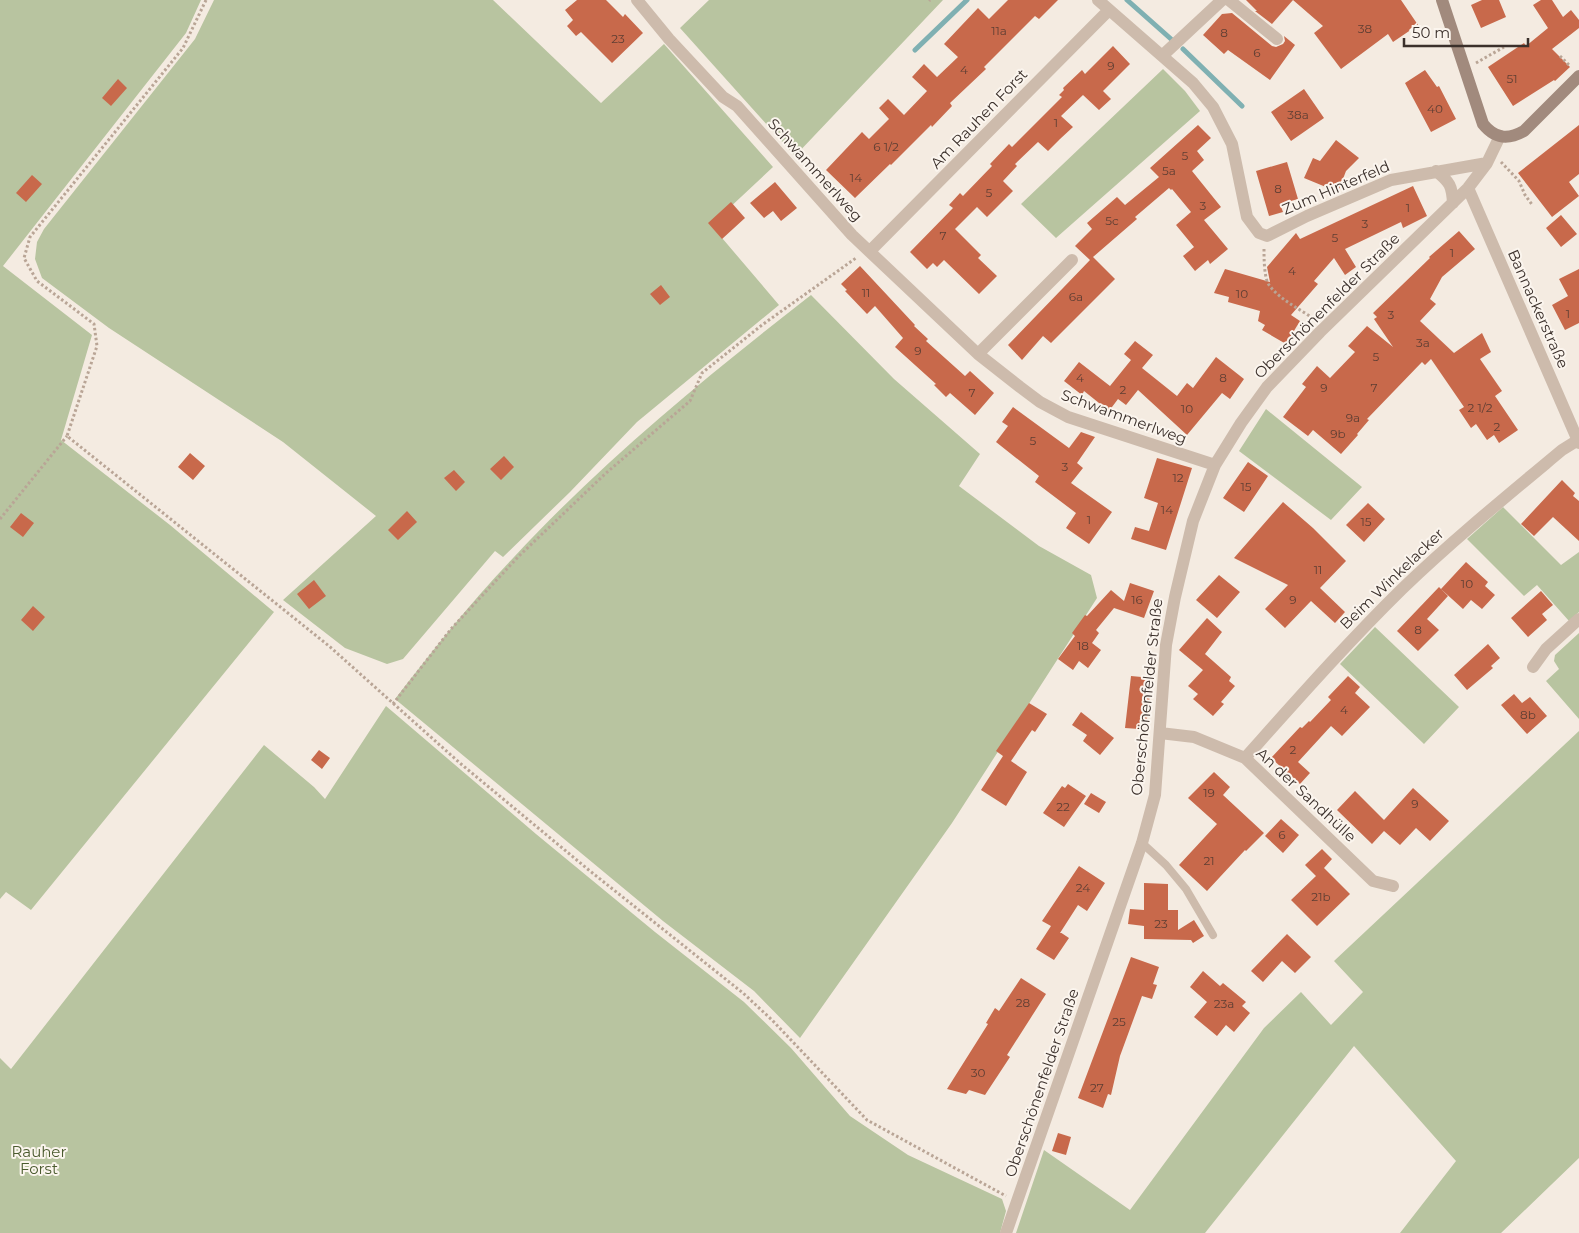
<svg xmlns="http://www.w3.org/2000/svg" width="1579" height="1233" font-family="Montserrat,sans-serif">
	<style>
		.green { fill: #b8c4a0 }
		.lines { fill: none; stroke-linecap: round; stroke-linejoin: round }
		.stream { stroke: #7fb0b2; stroke-width: 5 }
		.building { fill: #c8694b }
		.path { stroke: #b9a596; stroke-width: 3; stroke-dasharray: 2.5 2.5; stroke-linecap: butt }
		.lane { stroke: #cdbbac; stroke-width: 8 }
		.street { stroke: #cdbbac; stroke-width: 12 }
		.secondary { stroke: #a18a7d; stroke-width: 12 }
		.labels { text-anchor: middle; stroke-width: 4; stroke-linejoin: round; paint-order: stroke }
		.number-label { font-size: 12px; fill: #5e3e33 }
		.street-label { font-size: 15px; fill: #3b302b; stroke: #fbf5ee }
		.park-label { font-size: 15px; fill: #4a5a2e; stroke: #fbf5ee }
	</style>
	<rect width="100%" height="100%" fill="#f4ebe1"/>
	<path class="green" d="M0,0H201L186,33L3,266L92,335L61,440L170,525L274,612L31,910L6,892L0,899Z
		M214,0H493L601,103L664,44L773,167L711,225L779,305L637,422L570,492L503,557L495,551L403,659L387,664L345,648L283,600L376,516L283,442L109,328L42,278L35,259L37,242L44,229L195,39Z
		M709,0H943L795,156L680,28Z
		M1163,69L1185,91L1200,111L1056,238L1021,204Z
		M811,295L894,379L980,454L959,486L1039,546L1091,575L1097,598L952,823L800,1038L754,991L663,921L395,699C433,650 471,602 514,557C604,460 707,376 811,295Z
		M1266,409L1362,487L1331,520L1239,451Z
		M1503,507L1561,565L1579,552V612L1569,621L1537,585L1524,596L1467,539Z
		M1375,627L1459,707L1424,744L1340,664Z
		M1579,633V719L1546,681L1559,669L1554,661L1555,655Z
		M386,706L536,834L655,932L744,1002L791,1048L850,1116L908,1155L1002,1199L1006,1211L1000,1233H0V1058L11,1069L264,745L314,787L325,799Z
		M1579,731V1158L1501,1233H1400L1456,1161L1354,1046L1205,1233H1016L1044,1150L1130,1210L1264,1028L1301,992L1331,1025L1363,992L1334,961Z"/>
	<g class="lines">
		<path class="stream" d="M1127,0L1171,39
			M1183,49L1242,106
			M915,50L967,0"/>
	</g>
	<path class="building" d="M577,0H606L623,17L625,14L643,33L612,63L581,32L576,36L567,26L573,20L565,10Z
		M1008,0H1058L1039,19L1035,16L984,67L986,69L950,103L952,106L932,127L931,125L891,165L890,164L855,198L826,170L862,132L869,139L889,119L879,108L888,99L904,115L927,91L912,77L924,64L937,77L958,57L944,44L978,8L989,19Z
		M1246,0H1401L1418,25L1393,42L1388,34L1341,69L1314,33L1323,26L1293,0L1272,24L1255,11H1257Z
		M1482,0H1499L1506,17L1481,28L1471,5Z
		M1541,0H1552L1563,17L1571,10L1579,20V28L1552,49L1570,67L1555,81L1554,80L1513,106L1488,67L1524,43L1526,46L1548,28L1533,5Z
		M1232,13L1272,46L1276,47L1283,44L1285,41L1284,36L1295,45L1270,80L1228,50L1224,54L1203,35L1222,14Z
		M1113,46L1130,64L1103,91L1111,99L1099,110L1083,95L1061,116L1073,127L1060,139L1048,151L1038,142L1015,164L1017,166L1003,181L1013,191L987,217L977,207L955,229L981,255L978,258L997,276L979,294L944,260L937,267L933,263L927,269L910,252L953,208L949,205L960,193L963,196L992,166L990,164L1009,144L1012,147L1062,97L1059,95L1064,90L1063,88L1082,70L1085,74Z
		M1425,70L1437,87L1439,86L1456,119L1431,132L1405,83Z
		M118,79L127,88L111,106L102,98Z
		M1304,89L1324,118L1291,141L1271,112Z
		M1198,125L1211,138L1197,151L1204,160L1192,171L1221,207L1204,220L1228,249L1210,264L1208,260L1195,271L1183,256L1194,247L1176,225L1191,212L1172,189L1171,190L1169,188L1135,217L1137,219L1093,257L1115,279L1051,343L1043,336L1022,360L1008,345L1090,260L1075,246L1092,229L1087,223L1117,197L1125,205L1159,177L1150,168Z
		M1579,125V174L1569,182L1579,196L1552,217L1518,173Z
		M1336,140L1359,158L1346,171L1338,192L1304,178L1313,158L1320,161Z
		M1287,162L1298,199L1280,204L1283,212L1269,216L1256,171Z
		M32,175L42,184L26,202L16,193Z
		M775,182L797,208L781,221L773,211L764,218L750,203Z
		M1413,186L1427,216L1403,228L1401,222L1345,249L1356,267L1345,275L1334,258L1314,281L1318,284L1291,315L1300,321L1286,344L1262,330L1265,325L1258,321L1260,311L1228,302L1229,297L1214,293L1225,269L1270,282L1267,267L1296,233L1300,239Z
		M731,202L745,218L722,239L708,223Z
		M1561,215L1577,234L1561,247L1546,228Z
		M1459,231L1475,249L1442,277L1430,299L1436,304L1420,321L1454,353L1482,333L1491,352L1480,359L1502,391L1495,396L1518,430L1499,443L1494,435L1487,440L1476,424L1471,428L1459,410L1464,407L1431,359L1425,365L1422,362L1367,419L1369,420L1357,434L1358,435L1341,454L1313,430L1308,436L1283,417L1306,387L1302,384L1317,366L1330,378L1355,352L1348,346L1367,326L1393,347L1374,319L1377,317L1373,313L1430,258L1429,257Z
		M860,266L915,325L914,326L928,339L926,341L965,376L970,371L994,393L975,415L950,393L946,397L934,385L936,384L895,347L903,338L875,306L867,314L845,291L847,290L841,284Z
		M1579,269V323L1565,330L1552,305L1568,296L1559,279Z
		M661,285L670,297L660,305L650,294Z
		M1135,341L1153,355L1142,368L1177,396L1187,383L1193,388L1216,357L1244,379L1230,399L1222,393L1187,435L1138,390L1126,405L1118,399L1109,411L1084,391L1082,395L1064,381L1079,362L1110,386L1131,360L1124,354Z
		M1013,407L1069,448L1081,432L1095,437L1077,463L1083,468L1071,483L1112,512L1089,544L1066,528L1076,513L1035,482L1039,476L996,442L1008,426L1002,422Z
		M190,453L205,466L193,480L178,467Z
		M504,456L514,467L501,480L490,469Z
		M1157,458L1192,468L1166,550L1131,539L1135,527L1149,531L1158,503L1144,498Z
		M1248,462L1268,476L1244,512L1223,498Z
		M454,470L465,482L456,491L444,478Z
		M1562,480L1575,493L1573,496L1579,501V541L1553,517L1534,536L1521,524Z
		M1283,502L1313,528L1346,561L1320,588L1345,612L1335,623L1311,601L1285,628L1265,609L1288,585L1234,558Z
		M1368,503L1385,519L1364,542L1346,525Z
		M407,511L417,522L398,540L388,530Z
		M21,513L34,523L23,537L10,527Z
		M1466,562L1488,582L1485,586L1495,595L1482,609L1471,600L1463,609L1441,589Z
		M1219,575L1240,592L1217,618L1196,600Z
		M314,580L326,596L309,609L297,594Z
		M1130,583L1154,591L1144,618L1114,608L1096,630L1099,633L1092,643L1101,650L1088,668L1079,661L1073,670L1058,659L1075,636L1072,633L1085,615L1087,616L1111,590L1124,601Z
		M1439,587L1448,596L1427,619L1439,630L1418,651L1397,631Z
		M1541,591L1553,605L1542,614L1547,620L1528,637L1511,618Z
		M33,606L45,617L33,631L21,620Z
		M1207,618L1222,632L1205,654L1231,677L1229,681L1235,686L1221,702L1224,704L1213,716L1193,699L1198,694L1188,686L1203,670L1179,650Z
		M1488,644L1500,658L1491,666L1493,668L1467,690L1454,675Z
		M1131,676L1152,678L1147,719H1140L1139,729L1125,728Z
		M1348,676L1360,687L1355,693L1370,707L1342,736L1331,726L1298,762L1310,773L1300,784L1271,758L1300,727L1302,728L1309,721L1310,722L1331,700L1328,697Z
		M1514,694L1522,703L1530,697L1547,716L1527,734L1501,705Z
		M1029,703L1047,714L1035,732L1032,730L1011,761L1027,772L1006,806L981,790L1003,756L996,751Z
		M1081,712L1114,738L1100,755L1083,741L1087,735L1072,725Z
		M319,750L330,758L322,769L311,760Z
		M1214,772L1230,787L1223,795L1264,833L1246,851L1245,850L1207,891L1179,865L1217,824L1188,798Z
		M1068,784L1086,796L1064,827L1043,813L1062,786L1065,788Z
		M1413,788L1449,821L1430,841L1416,828L1400,845L1384,831L1372,844L1337,810L1355,791L1384,820Z
		M1091,793L1106,802L1099,813L1084,804Z
		M1281,819L1299,835L1283,853L1265,836Z
		M1322,849L1332,859L1324,868L1350,894L1317,926L1291,900L1316,876L1305,865Z
		M1079,866L1105,883L1087,911L1078,905L1060,933L1054,928L1069,938L1054,960L1036,949L1051,926L1042,921Z
		M1144,883L1168,884V910H1178V930L1194,920L1204,936L1193,943L1191,940L1144,939V926L1128,924L1130,909L1144,910Z
		M1287,934L1311,957L1295,973L1282,961L1263,982L1251,971Z
		M1131,957L1159,967L1153,984L1157,985L1152,999L1142,996L1120,1056L1111,1095L1108,1094L1103,1108L1078,1098Z
		M1203,971L1220,986L1223,983L1246,1002L1242,1006L1250,1013L1234,1032L1226,1025L1217,1036L1194,1017L1207,1002L1190,987Z
		M1021,978L1046,994L1007,1055L1010,1057L985,1095L969,1090L966,1094L947,1089L988,1024L986,1023L995,1008L999,1011Z
		M1058,1133L1071,1137L1066,1155L1052,1151Z"/>
	<g class="lines">
		<path class="path" d="M206,0L183,48L30,237L24,258L37,281L94,324L97,346L67,436L329,646L461,764L590,871L743,993L772,1020L867,1120L1006,1196
			M929,1L930,0
			M1560,56L1570,66
			M1476,63L1504,47
			M1501,162L1519,181L1525,195L1533,206
			M1264,249C1264,258 1264,278 1269,285C1280,300 1300,309 1314,319
			M0,519L67,436
			M393,704L451,629L519,556L605,474L690,401L702,373L762,325L856,258"/>
		<path class="lane" d="M1142,843L1166,865L1186,889L1213,935"/>
		<path class="street" d="M637,0L669,39L723,97L737,106L852,235L978,354L1020,387L1040,402L1068,417L1215,465
			M1098,0L1193,83L1213,107L1232,144L1247,217L1259,233L1267,236L1307,216L1391,180L1487,163
			M1229,0L1277,39
			M1162,56L1222,0
			M1436,171C1450,182 1452,186 1453,203
			M1468,188L1579,443
			M870,251L1109,10
			M978,354L1072,260
			M1533,667L1546,649L1579,619
			M1160,733L1194,737L1245,758L1373,881L1393,886
			M1245,758C1296,701 1347,643 1402,589C1453,540 1508,495 1562,450L1578,440
			M1006,1233L1142,843L1155,795L1166,645L1175,597L1193,521L1215,465L1241,423L1267,387L1320,332L1468,188L1487,163L1500,136"/>
		<path class="secondary" d="M1442,0L1483,124C1495,139 1508,140 1524,131L1579,76"/>
	</g>
	<g class="labels">
		<g class="number-label">
			<text x="1365" y="33">38</text>
			<text x="999" y="35">11a</text>
			<text x="1224" y="37">8</text>
			<text x="618" y="43">23</text>
			<text x="1257" y="57">6</text>
			<text x="1111" y="70">9</text>
			<text x="964" y="74">4</text>
			<text x="1512" y="83">51</text>
			<text x="1435" y="113">40</text>
			<text x="1298" y="119">38a</text>
			<text x="1056" y="127">1</text>
			<text x="886" y="151">6 1/2</text>
			<text x="1185" y="160">5</text>
			<text x="1169" y="175">5a</text>
			<text x="856" y="182">14</text>
			<text x="1278" y="193">8</text>
			<text x="989" y="197">5</text>
			<text x="1203" y="210">3</text>
			<text x="1408" y="212">1</text>
			<text x="1112" y="225">5c</text>
			<text x="1365" y="228">3</text>
			<text x="943" y="240">7</text>
			<text x="1335" y="242">5</text>
			<text x="1452" y="257">1</text>
			<text x="1292" y="275">4</text>
			<text x="866" y="297">11</text>
			<text x="1242" y="298">10</text>
			<text x="1076" y="301">6a</text>
			<text x="1568" y="318">1</text>
			<text x="1391" y="319">3</text>
			<text x="1423" y="347">3a</text>
			<text x="918" y="355">9</text>
			<text x="1376" y="361">5</text>
			<text x="1080" y="382">4</text>
			<text x="1223" y="382">8</text>
			<text x="1324" y="392">9</text>
			<text x="1374" y="392">7</text>
			<text x="1123" y="394">2</text>
			<text x="972" y="397">7</text>
			<text x="1480" y="412">2 1/2</text>
			<text x="1187" y="413">10</text>
			<text x="1353" y="422">9a</text>
			<text x="1497" y="431">2</text>
			<text x="1338" y="438">9b</text>
			<text x="1033" y="445">5</text>
			<text x="1065" y="471">3</text>
			<text x="1178" y="482">12</text>
			<text x="1246" y="491">15</text>
			<text x="1167" y="514">14</text>
			<text x="1089" y="524">1</text>
			<text x="1366" y="526">15</text>
			<text x="1318" y="574">11</text>
			<text x="1467" y="588">10</text>
			<text x="1137" y="604">16</text>
			<text x="1293" y="604">9</text>
			<text x="1418" y="634">8</text>
			<text x="1083" y="650">18</text>
			<text x="1344" y="714">4</text>
			<text x="1528" y="719">8b</text>
			<text x="1293" y="754">2</text>
			<text x="1209" y="797">19</text>
			<text x="1415" y="808">9</text>
			<text x="1063" y="811">22</text>
			<text x="1282" y="839">6</text>
			<text x="1209" y="865">21</text>
			<text x="1083" y="892">24</text>
			<text x="1321" y="901">21b</text>
			<text x="1161" y="928">23</text>
			<text x="1023" y="1007">28</text>
			<text x="1224" y="1008">23a</text>
			<text x="1119" y="1026">25</text>
			<text x="978" y="1077">30</text>
			<text x="1097" y="1092">27</text>
		</g>
		<g class="street-label">
			<text transform="translate(979 119) rotate(-46)" y="5">Am Rauhen Forst</text>
			<text transform="translate(815 170) rotate(48)" y="5">Schwammerlweg</text>
			<text transform="translate(1336 188) rotate(-23)" y="5">Zum Hinterfeld</text>
			<text transform="translate(1327 306) rotate(-45)" y="5">Oberschönenfelder Straße</text>
			<text transform="translate(1538 309) rotate(66)" y="5">Bannackerstraße</text>
			<text transform="translate(1124 417) rotate(20)" y="5">Schwammerlweg</text>
			<text transform="translate(1392 579) rotate(-44)" y="5">Beim Winkelacker</text>
			<text transform="translate(1147 697) rotate(-84)" y="5">Oberschönenfelder Straße</text>
			<text transform="translate(1306 795) rotate(43)" y="5">An der Sandhülle</text>
			<text transform="translate(1042 1083) rotate(-71)" y="5">Oberschönenfelder Straße</text>
		</g>
		<g class="park-label">
			<text x="39" y="1157">Rauher<tspan x="39" dy="17">Forst</tspan></text>
		</g>
	</g>
	<path d="M1404 38v8h124v-8" fill="none" stroke="#3b302b" stroke-width="2.5"/>
	<text x="1412" y="38" font-size="15" fill="#3b302b" stroke="#fbf5ee" stroke-width="4" paint-order="stroke">50 m</text>
</svg>
